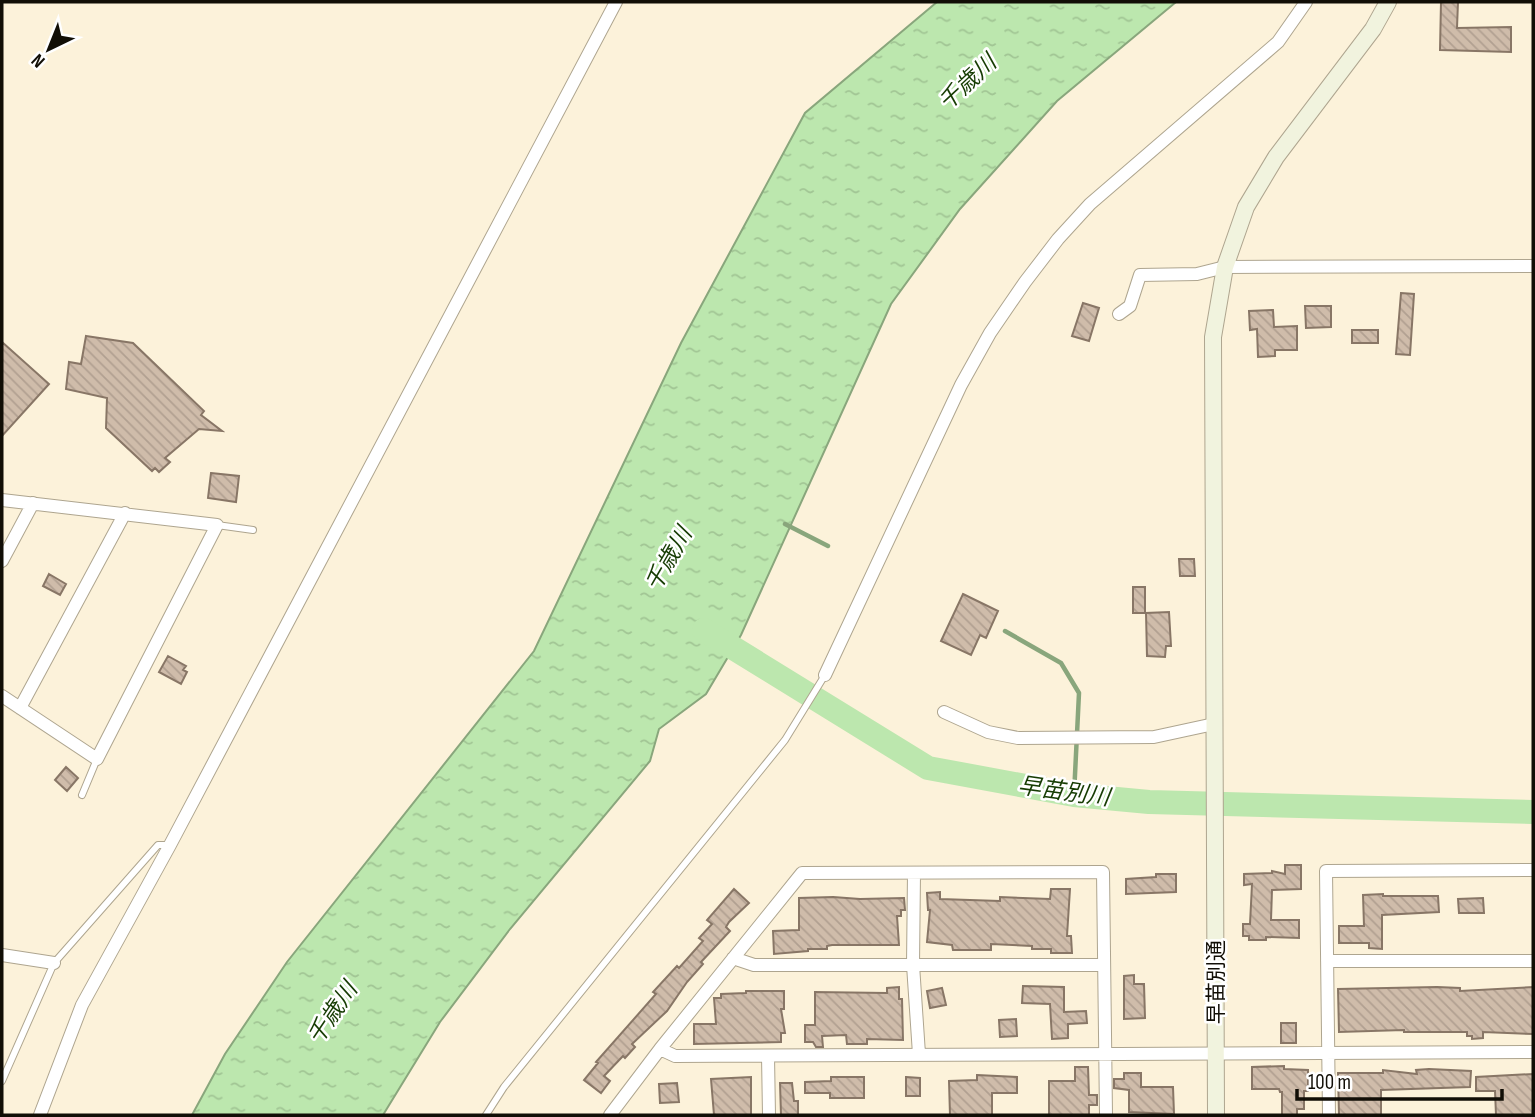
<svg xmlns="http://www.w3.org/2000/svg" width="1535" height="1117" font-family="'Sofia Sans Condensed','Noto Sans JP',sans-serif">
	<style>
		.water { fill: url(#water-ripples); stroke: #89a67c; stroke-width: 2 }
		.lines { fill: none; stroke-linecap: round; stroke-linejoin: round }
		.stream { stroke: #89a67c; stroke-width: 4.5 }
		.river { stroke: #bce7ae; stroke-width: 24 }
		.building { fill: url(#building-back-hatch); stroke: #887666; stroke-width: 2 }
		.lane-casing { stroke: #aea58f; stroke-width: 8 }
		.street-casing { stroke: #aea58f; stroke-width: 14 }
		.secondary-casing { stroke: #aea58f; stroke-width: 18 }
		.lane { stroke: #fff; stroke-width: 6 }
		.street { stroke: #fff; stroke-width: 12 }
		.secondary { stroke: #f1f3de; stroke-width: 16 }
		.labels { text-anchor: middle; stroke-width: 5; stroke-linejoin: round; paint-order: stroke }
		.street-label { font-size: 21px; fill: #110e06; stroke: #fff }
		.water-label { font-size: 23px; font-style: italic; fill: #163c03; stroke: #fff }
	</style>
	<defs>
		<pattern id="water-ripples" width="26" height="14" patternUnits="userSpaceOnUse" patternTransform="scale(1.75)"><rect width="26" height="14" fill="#bce7ae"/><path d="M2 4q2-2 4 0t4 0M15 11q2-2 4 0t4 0" fill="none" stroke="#a1c594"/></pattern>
		<pattern id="building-back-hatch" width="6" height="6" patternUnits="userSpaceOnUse" patternTransform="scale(1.75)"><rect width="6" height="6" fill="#cfbcaa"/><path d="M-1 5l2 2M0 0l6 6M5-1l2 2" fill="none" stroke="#b1a091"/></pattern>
	</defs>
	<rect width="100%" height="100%" fill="#fcf2da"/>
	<path class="water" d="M937,2H1176L1057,101L960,209L891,304L741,635L706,694L659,729L650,761L510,929L440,1022L383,1115H192L225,1054L287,962L534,651L681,343L805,113Z"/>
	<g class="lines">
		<path class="stream" d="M785,524L828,546
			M1005,631L1061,663L1079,693L1074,795"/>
		<path class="river" d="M704,630L928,768L1074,795L1149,802L1533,812"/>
	</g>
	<path class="building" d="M1441,2H1458L1457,28L1511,27V52L1440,50Z
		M1401,293L1414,294L1410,355L1396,354Z
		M1083,303L1099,308L1089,341L1072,336Z
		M1305,306H1331V327L1306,328Z
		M1273,310L1274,327L1297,326V350H1275V356L1258,357L1257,329L1250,330L1249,311Z
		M1352,330H1378V343H1352Z
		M86,336L133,343L204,411L201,415L222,431L199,429L165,458L170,462L159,472L155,468L152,471L106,428L107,398L66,389L69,362L81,364Z
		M2,342L49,384L2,436Z
		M211,473L239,476L236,502L208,498Z
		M1179,559H1194L1195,576H1180Z
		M49,574L66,584L60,595L43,586Z
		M1133,587H1145V613H1133Z
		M963,594L998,611L986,638L980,635L971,655L941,641Z
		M1169,612L1171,646H1166L1165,657L1147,656L1146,613Z
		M168,656L186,666L183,670L187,672L181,684L159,672Z
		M66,767L78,778L67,791L55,780Z
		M1285,865H1301V889L1272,890L1271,920H1299V938L1266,937V940H1249V936H1243V924H1250L1252,884L1244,885V874L1272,873V871L1285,874Z
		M1156,874H1176V892L1126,894V879L1156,877Z
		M734,889L749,903L729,922L726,927L730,931L701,962L703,964L687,982L667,1011L632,1044L635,1047L625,1058L623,1056L604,1076L610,1081L601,1093L584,1080L598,1063L596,1062L656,994L653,992L677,966L679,968L703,941L699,938L712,924L707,920Z
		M1051,889H1070L1067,936H1071L1072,953H1051V949H1032V946L991,944V950H953L952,945L927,942L930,910H928L927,893L940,892V899L1000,901V897L1050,899Z
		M1383,894V896H1438L1439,912L1382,915V949L1369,948V943H1339V926H1364L1363,895Z
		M833,897L860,899L904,898L905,910H901V916H897L899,945H832L827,946V949H808V951L774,954L773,931L799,930V898Z
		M1483,898L1484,913H1459L1458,899Z
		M1134,975V984H1144L1145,1018L1124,1019V976Z
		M1023,986L1064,987V1012L1086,1011L1087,1023L1068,1024V1038L1052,1039L1050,1004L1022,1003Z
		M899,987V999H902L903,1040L867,1039V1044H847L846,1035L822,1036L823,1047H816L813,1042H805V1025H815V992L887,993V988Z
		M1437,987L1460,988V991L1533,987V1034L1483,1032V1038L1472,1039V1036H1467V1032H1404V1030L1339,1032L1338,989Z
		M942,988L946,1005L930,1008L927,991Z
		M746,991H784V1009H781L785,1033H781V1042L694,1044V1024H716L714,998H721V994L746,993Z
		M1016,1019L1017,1036L1000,1037L999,1020Z
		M1281,1023H1296V1043H1281Z
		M1284,1066V1069L1308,1070V1091H1304V1109H1297V1115H1282V1092H1280L1279,1089H1252V1067Z
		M1075,1067H1088L1089,1095H1097V1105H1089V1115H1049V1081H1075Z
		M1429,1069L1471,1071L1470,1087L1381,1090V1115H1339L1338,1073H1383V1070L1417,1074L1416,1070Z
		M1124,1073H1141V1087H1173L1174,1114L1129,1112V1090L1114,1088V1079H1124Z
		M1533,1074V1115H1496L1495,1091H1476V1077Z
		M977,1075L1017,1077V1093H992V1115H950L949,1081L977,1080Z
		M751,1077V1115H714L711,1079Z
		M831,1077H864V1098H830V1093H805V1082L831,1081Z
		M906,1077L920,1078V1096H906Z
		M677,1083L679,1102L660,1103L659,1084Z
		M780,1083H792L794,1101H798V1115H781Z"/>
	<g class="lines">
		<defs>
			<path id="lane" d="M217,525L253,530
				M82,795L97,759
				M2,1081L54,963L158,845H170
				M486,1115L504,1087L785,740L825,675"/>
			<path id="street" d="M1119,314L1130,306L1140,275L1197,274L1225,267L1533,266
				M2,500L217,525L97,759L2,696
				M2,561L33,503
				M825,675L961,385L990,333L1025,282L1058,239L1090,204L1278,42L1306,2
				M20,708L125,513
				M944,712L988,732L1018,738L1154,737L1214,724
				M914,873L913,965L919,1054
				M2,955L54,963
				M733,958L754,965H1104
				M1327,961H1533
				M660,1049L675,1056L1533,1052
				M768,1056L769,1115
				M40,1115L82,1005L170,845L616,2
				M610,1115L660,1049L802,873L1103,872L1106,1115
				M1329,1115L1326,871L1533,870"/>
			<path id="secondary" d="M1216,1115L1213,337L1225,267L1246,207L1276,157L1373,29L1388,2"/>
		</defs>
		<use href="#lane" class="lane-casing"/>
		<use href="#street" class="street-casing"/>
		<use href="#secondary" class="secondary-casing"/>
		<use href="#lane" class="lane"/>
		<use href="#street" class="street"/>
		<use href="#secondary" class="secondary"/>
	</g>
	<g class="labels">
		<g class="street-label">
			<text transform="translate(1216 982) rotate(-90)" y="7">早苗別通</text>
		</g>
		<g class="water-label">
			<text transform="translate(967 82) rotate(-43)" y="8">千歳川</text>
			<text transform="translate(668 559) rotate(-60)" y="8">千歳川</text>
			<text transform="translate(1064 791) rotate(8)" y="8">早苗別川</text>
			<text transform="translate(332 1013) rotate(-56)" y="8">千歳川</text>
		</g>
	</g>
	<rect width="1535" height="1117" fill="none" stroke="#110e06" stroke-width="7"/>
	<g transform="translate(49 49) rotate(223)" stroke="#ffffff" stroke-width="5" paint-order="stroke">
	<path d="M0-5L12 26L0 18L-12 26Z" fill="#110e06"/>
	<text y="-10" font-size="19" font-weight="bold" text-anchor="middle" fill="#110e06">N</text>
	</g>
	<path d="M1297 1089v10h205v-10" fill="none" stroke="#110e06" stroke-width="3.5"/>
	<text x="1308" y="1089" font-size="21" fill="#110e06" stroke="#ffffff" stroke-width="5" paint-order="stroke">100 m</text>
</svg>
